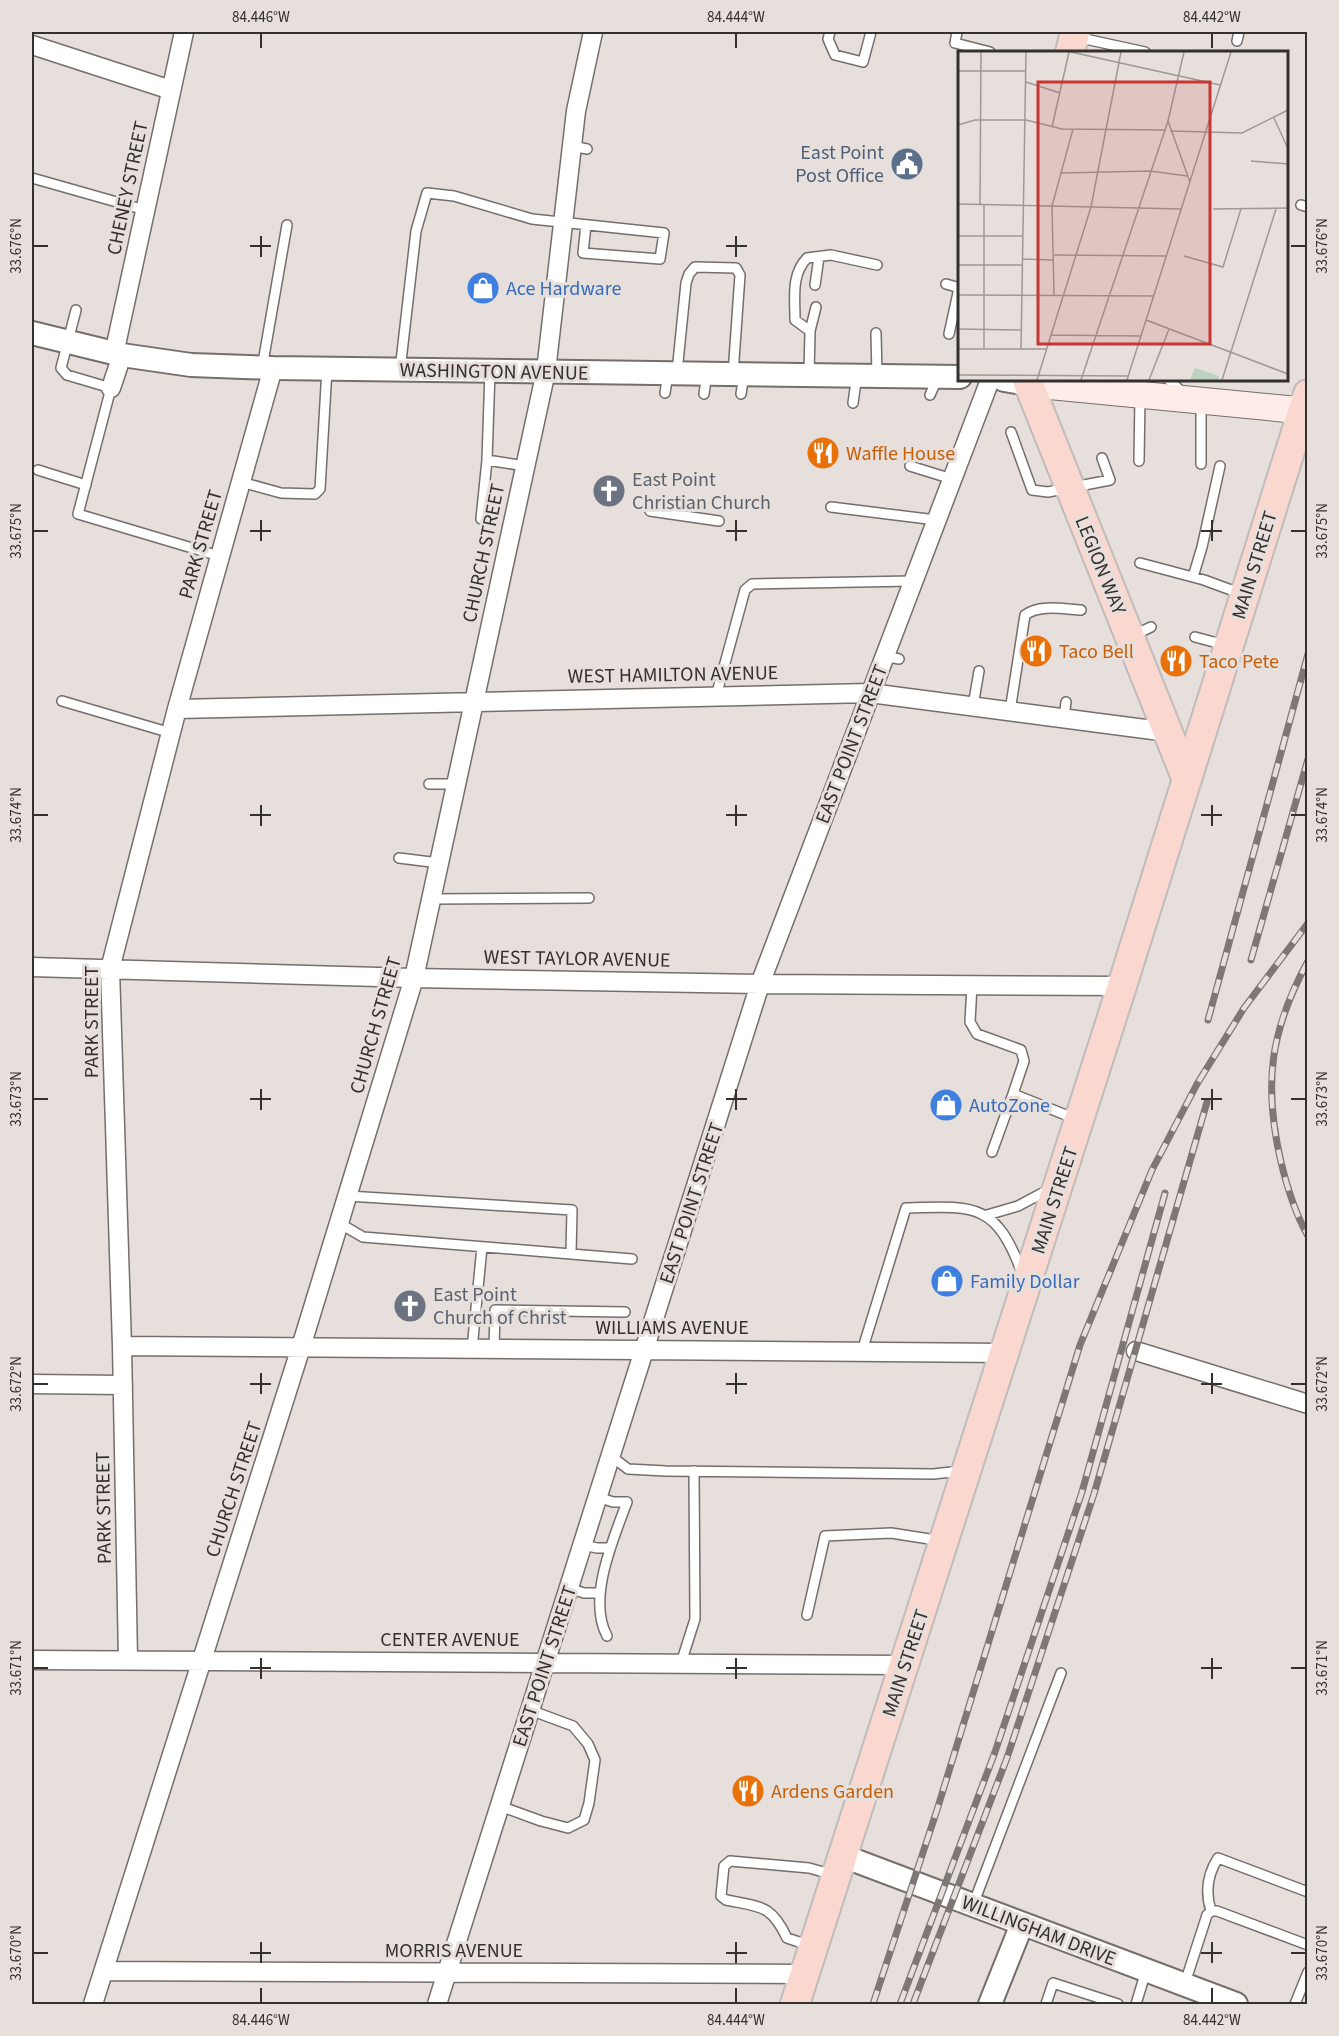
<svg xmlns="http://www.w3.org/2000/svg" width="1339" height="2036" font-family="'Source Sans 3',sans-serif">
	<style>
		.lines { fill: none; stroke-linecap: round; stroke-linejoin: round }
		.service-casing { stroke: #756e6b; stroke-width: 12 }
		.minor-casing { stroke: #756e6b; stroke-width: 21 }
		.tertiary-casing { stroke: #756e6b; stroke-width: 26 }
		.secondary-casing { stroke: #756e6b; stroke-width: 28 }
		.primary-casing { stroke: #bebdbc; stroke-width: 32 }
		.service { stroke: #fff; stroke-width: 9 }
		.minor { stroke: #fff; stroke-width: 18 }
		.tertiary { stroke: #fff; stroke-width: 22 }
		.secondary { stroke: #fdece7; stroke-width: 26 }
		.primary { stroke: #fbd8cf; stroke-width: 28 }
		.rail-casing { stroke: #7d7876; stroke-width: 7 }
		.rail { stroke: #e7dfdc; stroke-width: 4.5; stroke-dasharray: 14; stroke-linecap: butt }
		.ticks { fill: none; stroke: #33302e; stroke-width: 2 }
		.labels { text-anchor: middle; stroke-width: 6; stroke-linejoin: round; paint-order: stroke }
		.service-label { font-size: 20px; fill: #4e5e75; stroke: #e7dfdc; text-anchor: end }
		.street-label { font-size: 20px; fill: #33302e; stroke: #e7dfdc }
		.shop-label { font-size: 20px; fill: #366cbe; stroke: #e7dfdc; text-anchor: start }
		.food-label { font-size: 20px; fill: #c56008; stroke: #e7dfdc; text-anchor: start }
		.worship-label { font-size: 20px; fill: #5b616d; stroke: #e7dfdc; text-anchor: start }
		.inset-road { fill: none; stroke: #9f9996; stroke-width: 1.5 }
		.view { fill: #c53635; fill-opacity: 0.15; stroke: #c53635; stroke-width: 3 }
		.inset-edge { fill: none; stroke: #33302e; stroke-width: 3 }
		.neatline { fill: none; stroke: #33302e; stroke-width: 2 }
		.ticks-label { font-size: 15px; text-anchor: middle; fill: #33302e }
	</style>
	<rect width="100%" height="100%" fill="#e7dfdc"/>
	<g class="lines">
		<defs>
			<path id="service" d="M830,32L828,39L835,55L863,62L871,32
				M957,32L955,43L990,52
				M1076,37L1145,52
				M1237,41L1239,32
				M572,146L587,149
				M32,178L145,210
				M1301,205L1308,207
				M946,284L960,288
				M815,285L819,257
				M76,310L61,368L67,375L111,388L78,514L219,556
				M810,331L816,307
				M876,333L877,376
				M949,334L959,288
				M262,368L287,225
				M400,370L416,231L427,193L454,196L532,219L664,233L660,259L583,253L586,225
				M490,371L487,460L525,466
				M677,372L686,283L689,274L695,267L736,268L740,275L733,374
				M809,374L810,331L795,320C795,297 791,275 807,258L831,255L877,265
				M1169,380L1183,393
				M665,393L668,373
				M704,394L707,373
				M741,394L744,374
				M930,395L937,379
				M853,403L857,375
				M1011,432L1032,490L1048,492L1110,480L1102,458
				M1139,461L1140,397
				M1201,464V404
				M910,466L952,479
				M38,470L86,485
				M241,482L281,493L315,494L320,489L327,369
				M831,507L936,520
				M650,511L719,521
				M481,519L487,460
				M1140,563L1204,580L1242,594
				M1193,577L1202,547L1220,466
				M1132,636L1151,627
				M1195,637L1225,645
				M884,656L899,659
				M716,696L745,590L752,584L913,581
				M62,701L171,733
				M973,706L979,671
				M1010,711L1025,615C1039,604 1064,609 1081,610
				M1064,718L1066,702
				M429,784H456
				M399,858L439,863
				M431,899L589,898
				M972,985L970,1022L977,1034L1021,1050L1024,1061L1013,1094L1076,1119
				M992,1152L1013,1094
				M987,1215L1018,1206L1048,1190
				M339,1223L363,1237L571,1254L572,1210L348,1196
				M571,1254L632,1259
				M472,1349L482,1247
				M494,1349L495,1310L625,1312
				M862,1351L906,1208C974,1206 996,1202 1022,1273
				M611,1456L628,1469L666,1471L933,1474L961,1471
				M598,1497L613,1502H627C613,1540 587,1599 607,1636
				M583,1545L597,1548H610
				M569,1588L584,1593H600
				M807,1615L825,1536L891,1533L942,1541
				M681,1663L695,1619L694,1471
				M500,1806L541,1821L568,1828L584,1820L589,1803L595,1760L588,1744L573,1726L530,1710
				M973,1905L1061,1673
				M1211,1911H1217L1308,1945
				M811,1946L787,1938C771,1904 760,1907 726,1900L721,1896L724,1866L730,1861L809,1868L834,1875
				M1185,1983L1207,1915L1211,1911C1205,1892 1207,1875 1218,1858L1308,1892
				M1046,2004L1053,1983L1118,2004
				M1136,2004L1146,1971
				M1295,2004L1308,1972"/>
			<path id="minor" d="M32,45L171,90
				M114,354L184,32
				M111,388L122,355
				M177,709L870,693L1168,732
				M32,967L414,978L760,984L1122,986
				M122,1346L1005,1353
				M1136,1351L1308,1404
				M32,1384L123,1385
				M32,1660L904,1665
				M128,1660L122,1346L110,969L177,709L273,368
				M104,1971L805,1974
				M93,2004L301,1347L414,978L546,371L576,111L593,32
				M437,2004L760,984L990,380"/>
			<path id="tertiary" d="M32,333L122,355L191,365L273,368L960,377
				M1004,380L1029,384
				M843,1856L1236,2004
				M990,2004L1022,1924"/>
			<path id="secondary" d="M1029,384L1308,411"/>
			<path id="primary" d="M1070,52L1075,32
				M1027,380L1187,780
				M795,2004L1122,986L1308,394"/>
		</defs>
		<use href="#service" class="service-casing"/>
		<use href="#minor" class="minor-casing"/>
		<use href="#tertiary" class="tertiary-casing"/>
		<use href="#secondary" class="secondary-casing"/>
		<use href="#primary" class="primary-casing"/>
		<use href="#service" class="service"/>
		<use href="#minor" class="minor"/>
		<use href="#tertiary" class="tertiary"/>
		<use href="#secondary" class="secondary"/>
		<use href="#primary" class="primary"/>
		<defs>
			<path id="rail" d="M1251,960L1308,759
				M1308,961C1270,1031 1263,1084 1281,1162C1287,1187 1295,1213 1308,1236
				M1208,1020L1308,654
				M873,2004L937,1810L1080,1345L1152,1170L1197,1084L1244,1008L1308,923
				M900,2004L995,1752L1082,1492L1165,1193
				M913,2004L1007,1758L1094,1494L1207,1102"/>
		</defs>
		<use href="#rail" class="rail-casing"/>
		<use href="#rail" class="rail"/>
	</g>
	<path class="ticks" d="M261,33V48M736,33V48M1212,33V48M261,236V257M736,236V257M33,246H48M250,246H271M726,246H747M1291,246H1306M261,520V541M736,520V541M1212,520V541M33,531H48M250,531H271M726,531H747M1201,531H1222M1291,531H1306M261,805V826M736,805V826M1212,805V826M33,815H48M250,815H271M726,815H747M1201,815H1222M1291,815H1306M261,1089V1110M736,1089V1110M1212,1089V1110M33,1099H48M250,1099H271M726,1099H747M1201,1099H1222M1291,1099H1306M261,1373V1394M736,1373V1394M1212,1373V1394M33,1384H48M250,1384H271M726,1384H747M1201,1384H1222M1291,1384H1306M261,1658V1679M736,1658V1679M1212,1658V1679M33,1668H48M250,1668H271M726,1668H747M1201,1668H1222M1291,1668H1306M261,1942V1963M736,1942V1963M1212,1942V1963M33,1953H48M250,1953H271M726,1953H747M1201,1953H1222M1291,1953H1306M261,1988V2003M736,1988V2003M1212,1988V2003"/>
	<defs>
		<symbol id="civic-disc" viewBox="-11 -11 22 22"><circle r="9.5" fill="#5c6f8a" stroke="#e7dfdc"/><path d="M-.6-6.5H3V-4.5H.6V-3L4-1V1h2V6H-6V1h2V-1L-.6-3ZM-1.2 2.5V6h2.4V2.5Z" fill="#fff"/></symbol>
		<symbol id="shop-disc" viewBox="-11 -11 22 22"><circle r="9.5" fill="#3f7fe0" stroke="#e7dfdc"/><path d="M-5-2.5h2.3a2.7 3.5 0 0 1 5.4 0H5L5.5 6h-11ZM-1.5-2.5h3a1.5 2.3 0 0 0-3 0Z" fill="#fff"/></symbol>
		<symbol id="restaurant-disc" viewBox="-11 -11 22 22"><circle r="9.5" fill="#e8710a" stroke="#e7dfdc"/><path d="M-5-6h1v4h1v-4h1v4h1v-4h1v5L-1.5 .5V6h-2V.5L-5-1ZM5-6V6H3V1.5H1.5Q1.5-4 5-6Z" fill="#fff"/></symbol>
		<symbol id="church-disc" viewBox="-11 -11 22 22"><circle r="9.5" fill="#6b7280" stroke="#e7dfdc"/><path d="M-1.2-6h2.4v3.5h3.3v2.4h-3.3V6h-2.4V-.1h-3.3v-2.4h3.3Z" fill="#fff"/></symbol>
	</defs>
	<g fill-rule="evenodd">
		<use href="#civic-disc" x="888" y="145" width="38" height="38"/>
		<use href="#shop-disc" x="464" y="269" width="38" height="38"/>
		<use href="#restaurant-disc" x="804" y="434" width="38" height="38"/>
		<use href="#church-disc" x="590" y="472" width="38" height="38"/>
		<use href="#restaurant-disc" x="1017" y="632" width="38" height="38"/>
		<use href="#restaurant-disc" x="1157" y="642" width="38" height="38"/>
		<use href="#shop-disc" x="927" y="1086" width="38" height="38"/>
		<use href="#shop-disc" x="928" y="1262" width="38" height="38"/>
		<use href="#church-disc" x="391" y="1287" width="38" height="38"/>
		<use href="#restaurant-disc" x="729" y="1772" width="38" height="38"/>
	</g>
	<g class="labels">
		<g class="service-label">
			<text x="884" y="159">East Point<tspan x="884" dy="23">Post Office</tspan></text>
		</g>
		<g class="street-label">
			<text transform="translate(127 188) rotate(-78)" y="7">CHENEY STREET</text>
			<text transform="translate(494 371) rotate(1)" y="7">WASHINGTON AVENUE</text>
			<text transform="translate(200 544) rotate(-74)" y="7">PARK STREET</text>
			<text transform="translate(483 553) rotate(-78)" y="7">CHURCH STREET</text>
			<text transform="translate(1101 565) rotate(68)" y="7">LEGION WAY</text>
			<text transform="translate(1254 565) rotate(-73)" y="7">MAIN STREET</text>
			<text transform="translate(673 674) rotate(-1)" y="7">WEST HAMILTON AVENUE</text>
			<text transform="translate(851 744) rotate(-69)" y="7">EAST POINT STREET</text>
			<text transform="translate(577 958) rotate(1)" y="7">WEST TAYLOR AVENUE</text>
			<text transform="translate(91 1022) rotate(-90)" y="7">PARK STREET</text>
			<text transform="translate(375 1025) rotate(-74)" y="7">CHURCH STREET</text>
			<text transform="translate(1054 1200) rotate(-72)" y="7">MAIN STREET</text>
			<text transform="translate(691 1203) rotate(-72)" y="7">EAST POINT STREET</text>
			<text x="672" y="1334">WILLIAMS AVENUE</text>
			<text transform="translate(233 1489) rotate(-72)" y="7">CHURCH STREET</text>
			<text transform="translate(103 1508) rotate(-91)" y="7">PARK STREET</text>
			<text x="450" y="1646">CENTER AVENUE</text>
			<text transform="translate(905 1663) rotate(-72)" y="7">MAIN STREET</text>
			<text transform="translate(544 1666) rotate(-72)" y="7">EAST POINT STREET</text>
			<text transform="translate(1039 1930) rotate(21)" y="7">WILLINGHAM DRIVE</text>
			<text x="454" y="1957">MORRIS AVENUE</text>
		</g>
		<g class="shop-label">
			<text x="506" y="295">Ace Hardware</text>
			<text x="969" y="1112">AutoZone</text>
			<text x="970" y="1288">Family Dollar</text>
		</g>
		<g class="food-label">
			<text x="846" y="460">Waffle House</text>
			<text x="1059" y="658">Taco Bell</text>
			<text x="1199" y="668">Taco Pete</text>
			<text x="771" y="1798">Ardens Garden</text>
		</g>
		<g class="worship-label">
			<text x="632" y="486">East Point<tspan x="632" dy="23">Christian Church</tspan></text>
			<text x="433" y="1301">East Point<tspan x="433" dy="23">Church of Christ</tspan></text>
		</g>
	</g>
	<g transform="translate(958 51)">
		<rect width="330" height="330" fill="#e7dfdc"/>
		<path d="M237,317L261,325L260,329H232Z" fill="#bdd2be"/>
		<path class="inset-road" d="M113,1L262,34M226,1L210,70L232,131M0,20H68M68,31L102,42M316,67L330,98M0,74L17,69H68L104,78L208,79M94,76L111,1M212,80L284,82L330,59M293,110L330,113M103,122L192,120L229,125M0,153L223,158M22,154L23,1M255,158L330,157M0,185H65M96,204L208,205M226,205L265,216L283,158M64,208L96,209M0,214H64M0,244L195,245M96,244L94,155L115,78M188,269L330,323M0,278L63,279M93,284L183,285M0,298H89M26,298V154M63,298L68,1M0,324L170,325M79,329L133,156L163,1M123,329L210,70M169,329L273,1M191,329L211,278M264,329L318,158"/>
		<path class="view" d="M80,31H252V293H80Z"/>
		<rect width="330" height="330" class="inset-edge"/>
	</g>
	<rect width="1339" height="2036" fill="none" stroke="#e7dfdc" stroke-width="66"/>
	<rect x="33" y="33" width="1273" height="1970" class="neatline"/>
	<g class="ticks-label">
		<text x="261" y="22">84.446°W</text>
		<text x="736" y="22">84.444°W</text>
		<text x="1212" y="22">84.442°W</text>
		<text transform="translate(16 246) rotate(-90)" y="5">33.676°N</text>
		<text transform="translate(1322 246) rotate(-90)" y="5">33.676°N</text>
		<text transform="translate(16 531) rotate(-90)" y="5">33.675°N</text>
		<text transform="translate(1322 531) rotate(-90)" y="5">33.675°N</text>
		<text transform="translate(16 815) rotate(-90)" y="5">33.674°N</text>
		<text transform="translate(1322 815) rotate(-90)" y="5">33.674°N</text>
		<text transform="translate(16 1099) rotate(-90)" y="5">33.673°N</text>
		<text transform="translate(1322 1099) rotate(-90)" y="5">33.673°N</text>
		<text transform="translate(16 1384) rotate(-90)" y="5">33.672°N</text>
		<text transform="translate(1322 1384) rotate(-90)" y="5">33.672°N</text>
		<text transform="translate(16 1668) rotate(-90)" y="5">33.671°N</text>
		<text transform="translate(1322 1668) rotate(-90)" y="5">33.671°N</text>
		<text transform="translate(16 1953) rotate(-90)" y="5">33.670°N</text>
		<text transform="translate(1322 1953) rotate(-90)" y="5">33.670°N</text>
		<text x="261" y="2025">84.446°W</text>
		<text x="736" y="2025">84.444°W</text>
		<text x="1212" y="2025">84.442°W</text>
	</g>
</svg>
